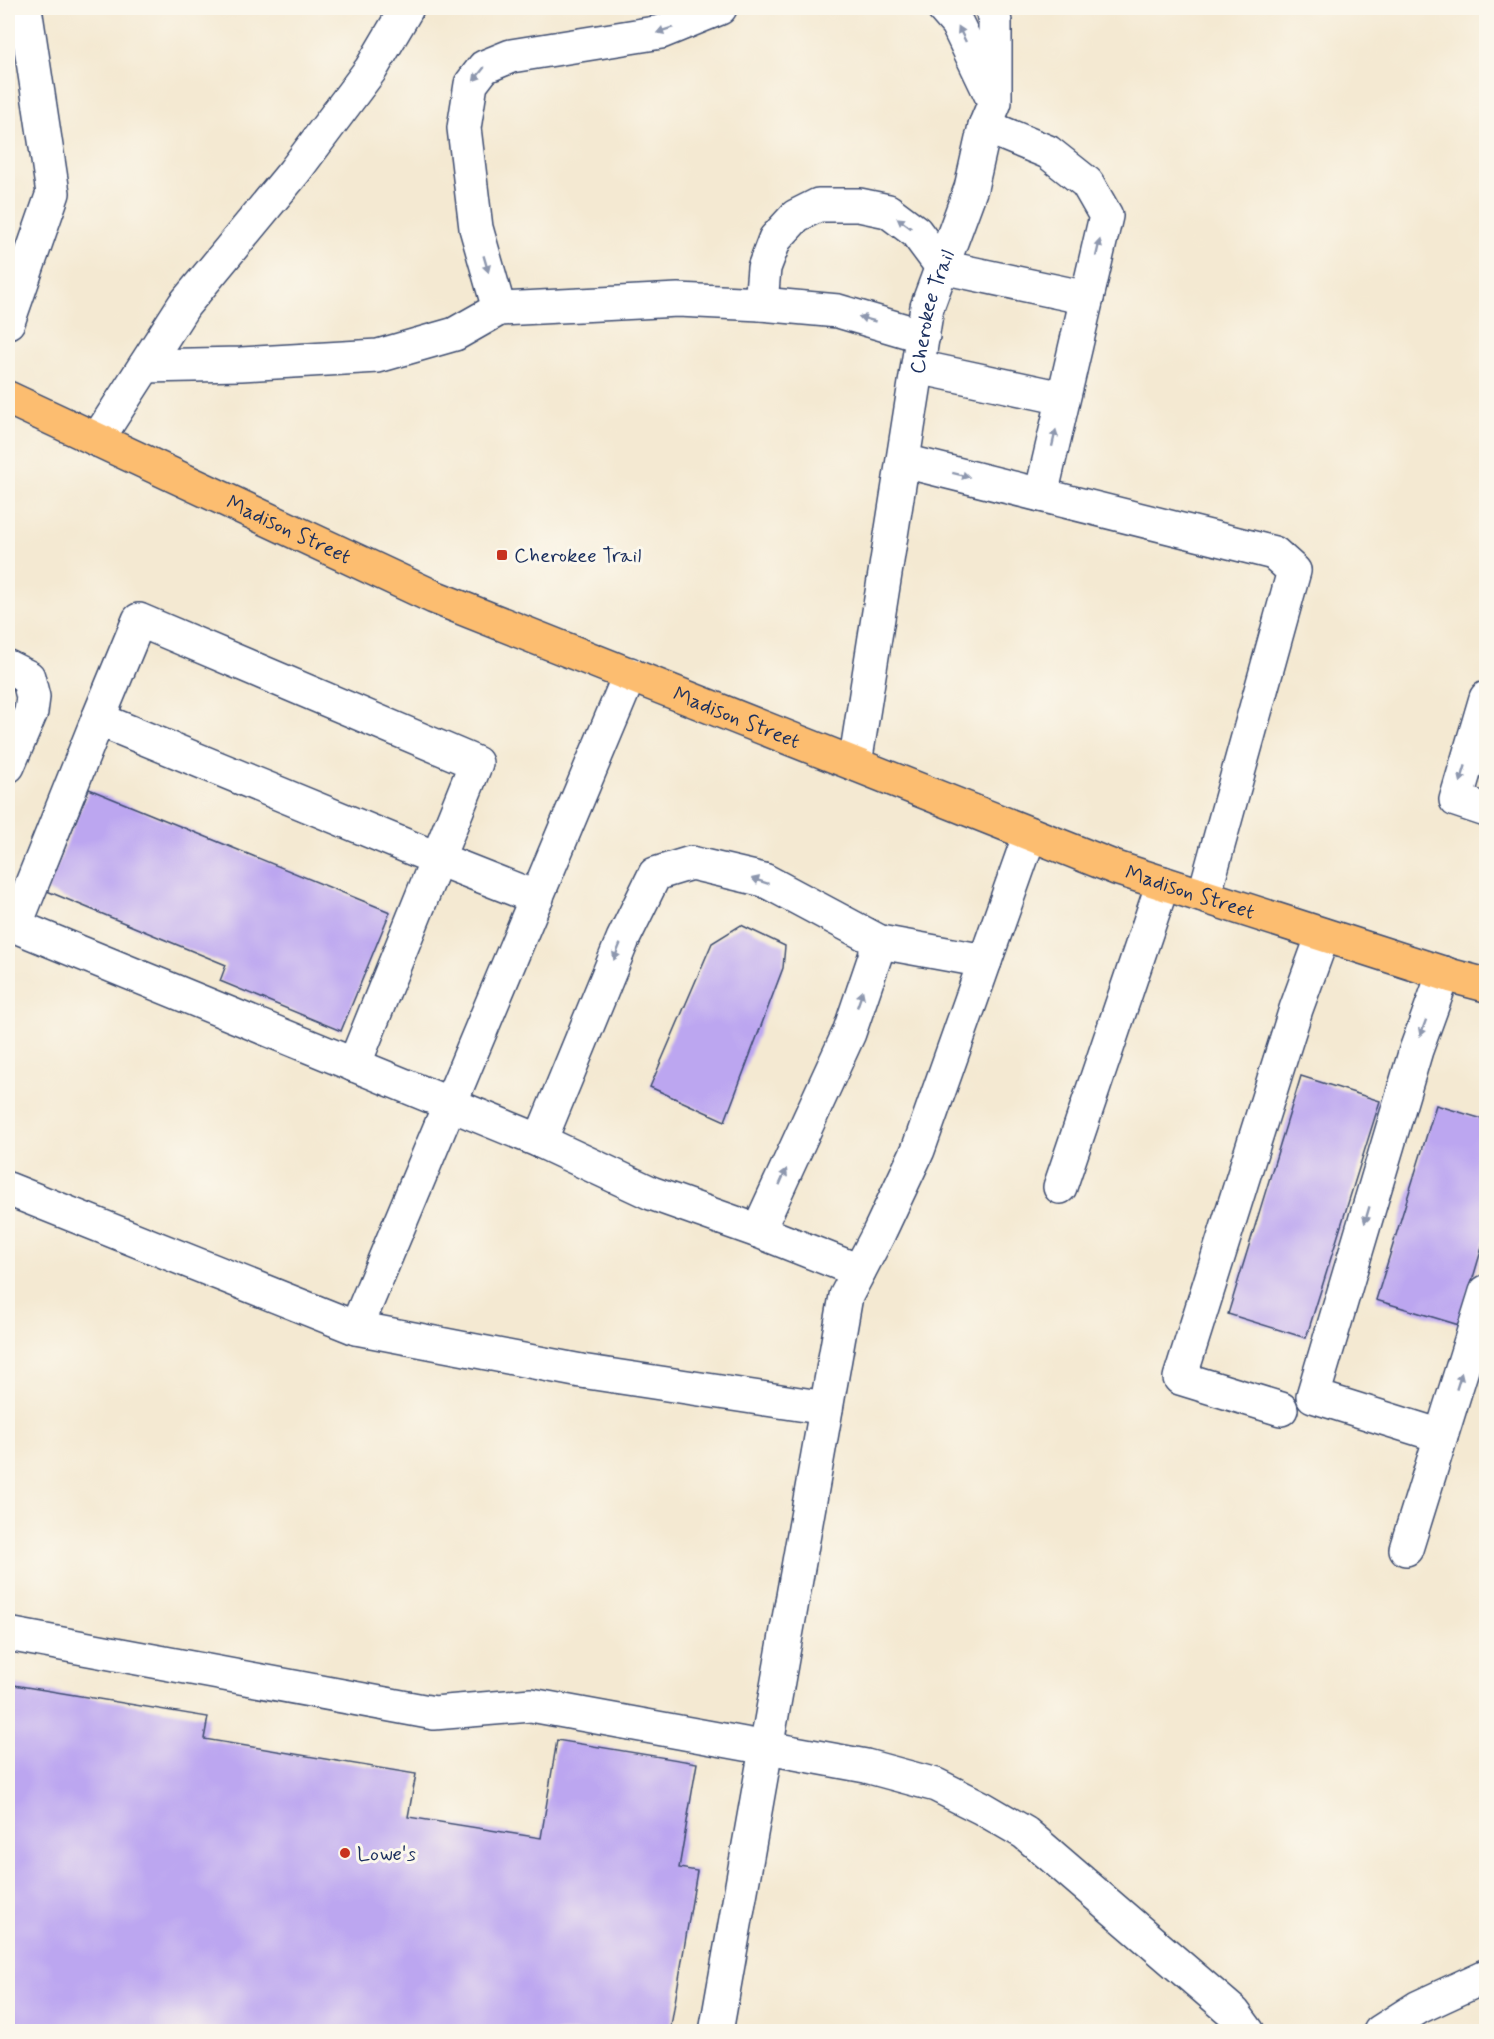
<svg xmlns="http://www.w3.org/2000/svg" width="1494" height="2039" font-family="Mynerve,sans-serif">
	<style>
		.building { fill: #bca6f0 }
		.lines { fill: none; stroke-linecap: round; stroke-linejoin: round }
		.minor-casing { stroke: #3c4b6f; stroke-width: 36 }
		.major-casing { stroke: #3c4b6f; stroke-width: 36 }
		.minor { stroke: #fff; stroke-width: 33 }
		.major { stroke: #fcbd6f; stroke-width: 33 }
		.oneway { fill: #8d97ae }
		.poi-dot { fill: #c8321e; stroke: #fbf7ec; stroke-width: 2 }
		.labels { text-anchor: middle; stroke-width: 6; stroke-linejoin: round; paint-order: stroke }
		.street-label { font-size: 21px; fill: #1b2f5e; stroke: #fbf7ec }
		.poi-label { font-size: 21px; fill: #1b2f5e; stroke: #fbf7ec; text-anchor: start }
	</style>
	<rect width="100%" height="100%" fill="#fbf7ec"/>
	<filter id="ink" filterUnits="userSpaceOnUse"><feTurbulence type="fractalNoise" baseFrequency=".0167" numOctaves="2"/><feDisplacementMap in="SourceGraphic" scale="12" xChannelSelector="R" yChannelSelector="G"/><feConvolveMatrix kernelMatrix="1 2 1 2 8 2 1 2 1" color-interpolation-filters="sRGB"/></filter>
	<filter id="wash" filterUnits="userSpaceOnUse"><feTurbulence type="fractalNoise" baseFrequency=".008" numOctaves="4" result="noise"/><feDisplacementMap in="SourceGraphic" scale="24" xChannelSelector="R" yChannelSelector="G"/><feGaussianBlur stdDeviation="1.35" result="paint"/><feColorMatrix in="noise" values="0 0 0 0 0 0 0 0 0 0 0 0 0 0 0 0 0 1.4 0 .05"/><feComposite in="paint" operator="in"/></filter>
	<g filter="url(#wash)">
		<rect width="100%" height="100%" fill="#f4e9d2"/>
		<g id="blocks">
			<path class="building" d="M89,789L390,912L341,1031L220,981L226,965L47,891Z
				M741,925L785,946L783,968L725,1121L650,1087L712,943Z
				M1301,1076L1380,1101L1306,1338L1228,1314Z
				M1436,1105L1486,1120V1234L1459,1325L1376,1300Z
				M8,1684L208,1717L204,1739L416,1774L408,1817L541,1838L557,1740L697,1763L679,1868L697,1871L670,2032H8Z"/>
		</g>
	</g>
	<g filter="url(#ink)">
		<use href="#blocks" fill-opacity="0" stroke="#3c4b6f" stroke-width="1.5"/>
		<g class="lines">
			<defs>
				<g id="minor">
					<path d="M943,8L957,24L991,95"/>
					<path d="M985,126L1048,152L1087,183L1106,216L1041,495"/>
					<path d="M761,304L764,268L775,239L796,216L818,205H859L888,211L916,232L942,267L1087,298"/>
					<path d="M499,309L476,228L464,128L471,84L484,67L511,56L661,32L720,8"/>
					<path d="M8,322L53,193L25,8"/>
					<path d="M145,366L241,364L378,356L455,334L499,309L678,300L761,304L838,311L923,336"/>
					<path d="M918,367L1063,398"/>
					<path d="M97,440L184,305L294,172L371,69L407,8"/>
					<path d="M904,461L1274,553L1294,571L1204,896"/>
					<path d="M8,667L28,677L33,697L31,712L8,766"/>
					<path d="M1486,698L1456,800L1486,810"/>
					<path d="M98,719L139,620L476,763L354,1065"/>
					<path id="s1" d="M855,764L927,307L971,188L985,126L995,102V22L992,8"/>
					<path d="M8,923L540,1141L651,1193L758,1231L859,1271"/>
					<path d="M15,926L98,719L438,859L537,898"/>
					<path d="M880,942L985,961"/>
					<path d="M540,1141L623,939L655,874L691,863L764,880L880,942L849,1033L758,1231"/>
					<path d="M1060,1187L1163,883"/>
					<path d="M8,1189L356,1328L581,1371L826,1408"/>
					<path d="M356,1328L630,674"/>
					<path d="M1281,1409L1180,1378L1296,1009L1323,935"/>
					<path d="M1441,1436L1313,1396L1416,1050L1444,973"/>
					<path d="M1406,1549L1486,1292"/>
					<path d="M8,1634L434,1713L531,1705L866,1766L936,1785L982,1808L1025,1833L1234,2013L1248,2032"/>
					<path d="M716,2032L846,1296L878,1235L918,1150L1030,834"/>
					<path d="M1380,2032L1419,2007L1486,1976"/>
				</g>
				<g id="major">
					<path id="s2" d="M8,398L434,597L1116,868L1452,976L1486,985"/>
				</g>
			</defs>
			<use href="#minor" class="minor-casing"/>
			<use href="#major" class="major-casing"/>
			<use href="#minor" class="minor"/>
			<use href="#major" class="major"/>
		</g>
		<defs><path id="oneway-solid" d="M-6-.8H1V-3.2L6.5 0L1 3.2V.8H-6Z" transform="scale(1.5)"/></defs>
		<g class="oneway">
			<use href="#oneway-solid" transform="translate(665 30) rotate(161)"/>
			<use href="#oneway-solid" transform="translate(962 34) rotate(-116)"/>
			<use href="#oneway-solid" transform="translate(479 74) rotate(129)"/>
			<use href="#oneway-solid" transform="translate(904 223) rotate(-143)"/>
			<use href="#oneway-solid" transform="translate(1098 248) rotate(-77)"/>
			<use href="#oneway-solid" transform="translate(486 264) rotate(74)"/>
			<use href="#oneway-solid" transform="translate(867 319) rotate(-164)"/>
			<use href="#oneway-solid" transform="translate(1054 438) rotate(-77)"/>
			<use href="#oneway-solid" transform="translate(961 475) rotate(14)"/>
			<use href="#oneway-solid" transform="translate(1463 774) rotate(107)"/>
			<use href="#oneway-solid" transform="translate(760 881) rotate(-162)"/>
			<use href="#oneway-solid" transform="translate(617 952) rotate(112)"/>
			<use href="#oneway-solid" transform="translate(860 999) rotate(-71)"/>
			<use href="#oneway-solid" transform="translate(1423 1028) rotate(110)"/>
			<use href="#oneway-solid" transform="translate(783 1177) rotate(-66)"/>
			<use href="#oneway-solid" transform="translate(1367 1215) rotate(106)"/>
			<use href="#oneway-solid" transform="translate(1459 1381) rotate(-73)"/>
		</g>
	</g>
	<g class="poi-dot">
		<rect x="496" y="549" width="12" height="12" rx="3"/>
		<circle cx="345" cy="1853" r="6"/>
	</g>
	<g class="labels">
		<g class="street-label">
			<text dy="7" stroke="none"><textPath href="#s1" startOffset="459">Cherokee Trail</textPath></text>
			<text dy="7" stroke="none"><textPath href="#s2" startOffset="310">Madison Street</textPath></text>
			<text dy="7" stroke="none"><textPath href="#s2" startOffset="796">Madison Street</textPath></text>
			<text dy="7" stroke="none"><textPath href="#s2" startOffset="1282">Madison Street</textPath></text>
		</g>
		<g class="poi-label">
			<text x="514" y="562">Cherokee Trail</text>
			<text x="357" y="1860">Lowe's</text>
		</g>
	</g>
	<rect width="1494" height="2039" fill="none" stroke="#fbf7ec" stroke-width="30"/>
</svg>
